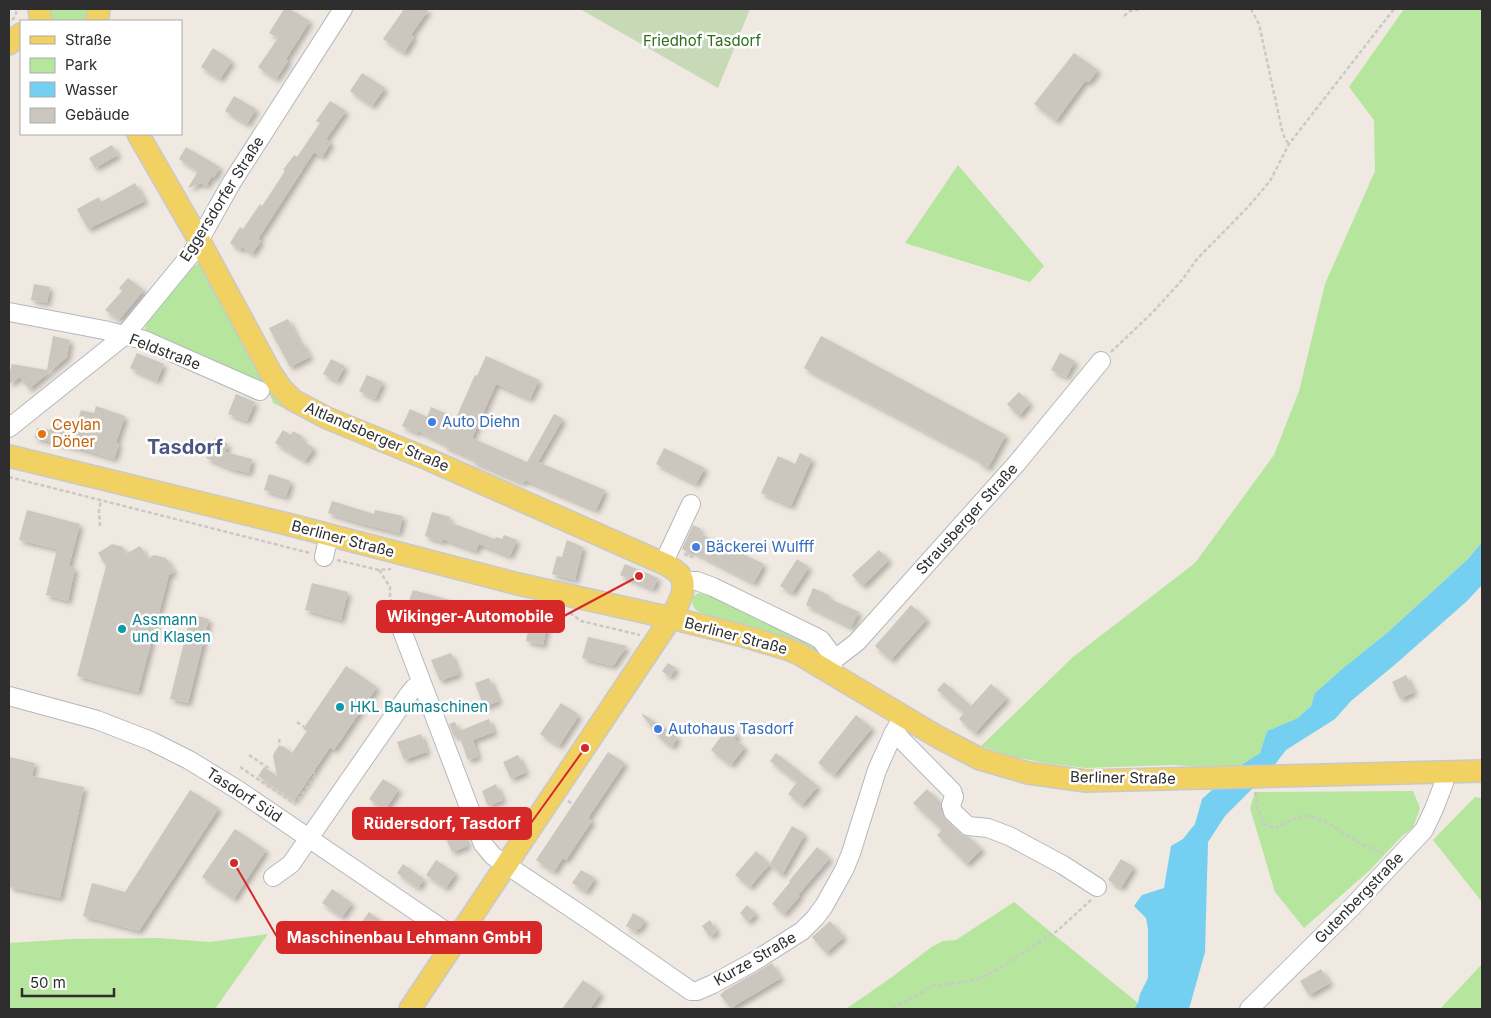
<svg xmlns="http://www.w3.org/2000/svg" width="1491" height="1018" font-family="Inter,sans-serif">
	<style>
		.green { fill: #b6e59e }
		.cemetery { fill: #c8d9b8 }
		.water { fill: #75cff0 }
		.building { fill: #cbc7bf; filter: url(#shadow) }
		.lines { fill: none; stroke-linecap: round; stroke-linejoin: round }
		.minor-casing { stroke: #b4b7c1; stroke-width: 20 }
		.major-casing { stroke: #c9c9c9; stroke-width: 24 }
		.path { stroke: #c9c9c9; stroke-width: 2.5; stroke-dasharray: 4 2.5; stroke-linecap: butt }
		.minor { stroke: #fff; stroke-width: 18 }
		.major { stroke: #f2d163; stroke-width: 21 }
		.shop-dot { fill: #3f7fe0; stroke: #fff; stroke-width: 2 }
		.food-dot { fill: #e8710a; stroke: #fff; stroke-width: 2 }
		.culture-dot { fill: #0f9aa8; stroke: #fff; stroke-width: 2 }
		.labels { text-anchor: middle; stroke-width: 5; stroke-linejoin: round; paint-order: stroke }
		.park-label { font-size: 15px; fill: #2c6e1b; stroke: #fff }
		.street-label { font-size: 15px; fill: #2e2e2e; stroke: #fff }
		.shop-label { font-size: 15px; fill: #366cbe; stroke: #fff; text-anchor: start }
		.food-label { font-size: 15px; fill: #c56008; stroke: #fff; text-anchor: start }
		.culture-label { font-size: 15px; fill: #0d838f; stroke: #fff; text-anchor: start }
		.district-label { font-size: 20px; font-weight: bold; fill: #4d5680; stroke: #fff }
		.leader { fill: none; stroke: #d62828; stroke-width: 2 }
		.callout-dot { fill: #d62828; stroke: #fff; stroke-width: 2 }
		.callout { fill: #d62828; stroke: #d62828; stroke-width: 2 }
		.callout-label { font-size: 16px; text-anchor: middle; font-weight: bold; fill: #fff }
	</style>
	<defs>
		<filter id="shadow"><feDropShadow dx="3.5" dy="3.5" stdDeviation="2.5" flood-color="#0004"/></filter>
	</defs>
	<rect width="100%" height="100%" fill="#efe9e1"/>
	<path class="green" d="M44,9H91L86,21H48Z
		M1404,9H1482V542L1468,559L1387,633L1342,669L1315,693L1311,706L1298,718L1267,731L1260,753L1235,769L1172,765L1085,768L1045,763L1010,756L981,746L1073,657L1195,563L1274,455L1299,391L1325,284L1375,171L1374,120L1349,87Z
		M958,165L1044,266L1030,282L905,243Z
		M198,264L203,266L284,405L283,408L273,403C272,394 263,389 256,384L147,334L145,330L146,322L193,266Z
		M699,593L712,597L816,645L821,654C784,633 742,624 701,613C693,609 692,605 692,597Z
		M1413,791L1420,808L1413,828L1403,835L1370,870L1304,928L1275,892L1250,808L1255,792Z
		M1475,797L1482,798V902L1433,840Z
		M1014,902L1138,1003L1134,1009H846L892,977L933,946L943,941L956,940Z
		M268,934L215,1009H9V943L71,939L159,938L210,942Z
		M1482,964V1009H1440Z"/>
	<path class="cemetery" d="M580,9H750L718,88Z"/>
	<path class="water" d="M1482,542V585L1467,601L1398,662L1351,701L1335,719L1286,750L1270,771L1225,816L1208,842L1205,952L1189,1009H1134L1138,1003L1140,994L1148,978V929L1146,918L1134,906L1142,895L1164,888L1171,846L1183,839L1195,824L1202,799L1235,769L1260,753L1267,731L1298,718L1311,706L1315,693L1342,669L1387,633L1468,559Z"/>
	<path class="building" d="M284,9H290L310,21L286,59L288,61L276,79L258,67L278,38L269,33Z
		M404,9H429L411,35L414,37L404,53L383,39Z
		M213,48L232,61L220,79L201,67Z
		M1074,53L1098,70L1089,82L1085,81L1056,121L1034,104Z
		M362,73L385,88L372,106L350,91Z
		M234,96L256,109L247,124L225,111Z
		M330,101L346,111L326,139L331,143L322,157L314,152L258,239L261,241L252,254L242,247L240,250L230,243L240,227L243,229L260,204L262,206L285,171L283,170L294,155L297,157L320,123L316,121Z
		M112,145L118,155L95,168L89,158Z
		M186,147L220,167L214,178L212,176L206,186L201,183L188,188L198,171L179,159Z
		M135,183L145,201L88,229L77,209L99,197L101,202Z
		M128,278L144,290L119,320L105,310L122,291L119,288Z
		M34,284L50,287L47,303L31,300Z
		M288,319L300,343L302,342L310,357L290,367L269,328Z
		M53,336L70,340L67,357L29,389L20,377L9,384V375L12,364L47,370Z
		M821,336L1006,435L988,468L978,462L979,460L804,368Z
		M137,353L164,364L157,381L130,368Z
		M1060,353L1075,361L1066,377L1051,370Z
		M486,356L539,380L530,399L496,384L472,438L527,462L554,414L563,419L538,462L605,490L596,510L525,480L523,483L472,461L473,459L444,446L445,444L418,431L417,433L402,426L410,409L427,417L431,407L456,418L475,375L477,376Z
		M331,359L345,366L337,381L323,374Z
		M367,375L383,382L375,399L359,391Z
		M1019,392L1030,403L1019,416L1007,404Z
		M236,394L255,402L247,421L228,414Z
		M96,406L125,416L116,443L119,444L114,459L82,449L35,438L37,428L50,430L52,423L75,429L81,410L94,413Z
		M283,430L291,435L293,431L303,437L301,440L314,448L305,461L275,443Z
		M215,438L228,444L225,452L252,459L249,473L232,469L206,458Z
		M664,448L705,468L696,484L656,464Z
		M800,453L812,459L791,506L761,493L778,456L795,464Z
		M269,474L291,481L286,497L264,490Z
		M332,501L374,514L375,510L403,516L399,533L364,524L328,513Z
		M27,510L80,524L69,566L75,568L68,601L46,595L57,549L19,540Z
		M432,512L450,517L449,522L495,539L496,537L502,539L504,535L517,540L510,556L479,544L476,551L443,539L442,542L425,536Z
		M693,525L701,529L699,533L764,564L754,583L690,550L689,552L682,549Z
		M567,540L583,547L575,580L552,574L557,556L562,557Z
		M112,544L123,547L126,554L140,546L148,559L154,555L166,558L174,572L169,575L138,692L77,676L106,566L98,553Z
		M879,550L889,560L863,586L852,575Z
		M797,559L809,567L792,593L780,586Z
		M625,564L658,578L653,589L620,575Z
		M312,583L348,592L341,620L305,610Z
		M813,588L829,595L828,598L859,612L851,627L806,605Z
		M413,590L495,612L492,624L462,616L461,621L419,610V607L408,604Z
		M911,605L927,619L891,660L875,646Z
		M191,614L209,619L188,703L170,699Z
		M530,621L547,625L543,645L526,641Z
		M588,637L627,646L613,666L582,658Z
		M451,653L459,674L440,681L431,660Z
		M668,663L676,668L670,677L662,671Z
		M346,666L377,687L334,750L330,747L294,801L258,776L264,767L277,776L273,755L278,747L283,746L292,753L307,731L303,729Z
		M1406,675L1414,692L1400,699L1392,682Z
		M489,678L499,701L484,707L475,683Z
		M944,682L971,706L991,684L1007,698L975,733L959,719L964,713L937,690Z
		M561,703L579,715L559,746L540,734Z
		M643,714L678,737L672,747L661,739L642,715Z
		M856,715L872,728L834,775L818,763Z
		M489,719L494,732L473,740L478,757L468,760L459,735L454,737L449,724L455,722L459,731Z
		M728,727L738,735L734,739L745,747L731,765L711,750Z
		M421,734L427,752L404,760L397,742Z
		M608,752L625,763L588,818L592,821L566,860L563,858L554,872L536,860Z
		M776,753L818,786L802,805L788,794L797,782L770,761Z
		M518,755L526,772L511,779L503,762Z
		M9,757L35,763L32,776L84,787L60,898L9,887Z
		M383,779L399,789L385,810L369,799Z
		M496,784L503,800L488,806L482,791Z
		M927,789L941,803L940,808L946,820L961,834L969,837L982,849L967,864L937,835L942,830L913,803Z
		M190,790L219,808L139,931L83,916L92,883L125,892Z
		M459,822L468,846L452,852L442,829Z
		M792,826L805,834L782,875L770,864Z
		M235,829L266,850L234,899L202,877Z
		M817,847L830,858L798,895L800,896L784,914L772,904L790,882L789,881Z
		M756,851L770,864L750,887L735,875Z
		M1121,859L1134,867L1121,888L1108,880Z
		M436,860L456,873L446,888L426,875Z
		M403,864L424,879L418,888L397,873Z
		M581,870L595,878L586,892L572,883Z
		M332,889L352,903L342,917L322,903Z
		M747,905L756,914L748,922L740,913Z
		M369,912L380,920L377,925L380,927L371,941L356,930Z
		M633,913L645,920L640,929L638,928L636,932L626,926Z
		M710,920L717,931L710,937L702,926Z
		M830,921L844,937L826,953L812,937Z
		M772,963L781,978L731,1008L720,995L724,991Z
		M1321,969L1330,983L1309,995L1300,981Z
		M583,980L601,993L590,1009H562Z"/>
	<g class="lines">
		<defs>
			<path id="minor" d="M9,312L104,330L144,340L260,391
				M9,428L124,336L192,253L232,182L343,9
				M324,557L329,535
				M663,564L691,504
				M683,581H697L713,587L816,637L821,640L835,659
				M398,620L483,844L493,856L589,920L691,991H697L713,984L753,962L802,931L815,918L824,906L844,870L851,853L877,770L894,732L904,716
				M829,672L835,659L857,642L1017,463L1101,361
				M9,696L97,720L151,741L189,760L238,790L457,939
				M894,732L952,791L954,797L951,805L953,812L968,826L988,828L1009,836L1063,865L1097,887
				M273,877L291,864L409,694L414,688L422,685
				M1249,1009L1352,907L1424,830L1434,809L1444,783L1445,771"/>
			<path id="major" d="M39,9L41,21
				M96,21L98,17L99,9
				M9,44L21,34
				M138,134L199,240L271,373L281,388L293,400L327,418L430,460L667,565C671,568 677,571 680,575C689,588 677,606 671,618L410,1009
				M9,456L287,524L518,584L671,618L740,635L787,649L799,654L938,737L980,759L1028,773L1086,781L1482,771"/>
		</defs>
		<use href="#minor" class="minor-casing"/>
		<use href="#major" class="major-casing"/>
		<path class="path" d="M1251,9L1259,24L1282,130L1285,139L1289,144
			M1124,16L1130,11L1143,9
			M12,20L15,17L17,9
			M1111,352L1153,312L1182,280L1197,259L1248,207L1270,181L1289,144L1394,9
			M9,477L310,553
			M100,526L99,511L101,500
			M684,554L692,557L693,555L687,551
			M337,560L379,570L391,569
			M379,570L390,587V597L393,607
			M570,613L581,621L640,635
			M297,722L304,727
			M279,739L280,747
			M249,755L270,769
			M240,767L295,804L316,774L313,772
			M1255,792L1257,807L1264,824L1277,828C1286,823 1296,816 1306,816C1323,817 1337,829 1351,838C1361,844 1372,849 1383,853
			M568,801L573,804
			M892,1009L933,986L976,980L995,971L1057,931L1091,900"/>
		<use href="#minor" class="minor"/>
		<use href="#major" class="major"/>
	</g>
	<g class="shop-dot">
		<circle cx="432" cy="422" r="5"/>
		<circle cx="696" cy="547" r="5"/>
		<circle cx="658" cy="729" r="5"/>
	</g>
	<circle class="food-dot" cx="42" cy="434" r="5"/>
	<g class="culture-dot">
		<circle cx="122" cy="629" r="5"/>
		<circle cx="340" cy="707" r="5"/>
	</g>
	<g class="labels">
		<g class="park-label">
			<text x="702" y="46">Friedhof Tasdorf</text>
		</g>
		<g class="street-label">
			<text transform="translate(222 199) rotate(-58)" y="5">Eggersdorfer Straße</text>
			<text transform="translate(165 352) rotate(21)" y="5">Feldstraße</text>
			<text transform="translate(377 437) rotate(23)" y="5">Altlandsberger Straße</text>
			<text transform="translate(967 519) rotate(-48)" y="5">Strausberger Straße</text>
			<text transform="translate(343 539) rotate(15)" y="5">Berliner Straße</text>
			<text transform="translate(736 636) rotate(15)" y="5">Berliner Straße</text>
			<text transform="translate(1123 778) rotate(1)" y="5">Berliner Straße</text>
			<text transform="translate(244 795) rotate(33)" y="5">Tasdorf Süd</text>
			<text transform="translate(1359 898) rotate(-46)" y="5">Gutenbergstraße</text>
			<text transform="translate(755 959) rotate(-30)" y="5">Kurze Straße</text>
		</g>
		<g class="shop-label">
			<text x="442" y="427">Auto Diehn</text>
			<text x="706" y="552">Bäckerei Wulfff</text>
			<text x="668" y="734">Autohaus Tasdorf</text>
		</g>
		<g class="food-label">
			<text x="52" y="430">Ceylan<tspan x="52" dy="17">Döner</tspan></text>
		</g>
		<g class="culture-label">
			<text x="132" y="625">Assmann<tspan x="132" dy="17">und Klasen</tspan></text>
			<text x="350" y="712">HKL Baumaschinen</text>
		</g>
		<g class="district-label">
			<text x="185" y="454">Tasdorf</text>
		</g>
	</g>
	<path class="leader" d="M639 576L564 616M585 748L531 823M234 863L277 937"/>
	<g class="callout-dot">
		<circle cx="639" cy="576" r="5"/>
		<circle cx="585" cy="748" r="5"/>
		<circle cx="234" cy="863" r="5"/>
	</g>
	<g class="callout">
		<rect x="377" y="601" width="187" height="31" rx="5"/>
		<rect x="353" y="808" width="178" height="31" rx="5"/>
		<rect x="277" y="922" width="264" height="31" rx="5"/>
	</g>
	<g class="callout-label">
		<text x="470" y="622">Wikinger-Automobile</text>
		<text x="442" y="829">Rüdersdorf, Tasdorf</text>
		<text x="409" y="943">Maschinenbau Lehmann GmbH</text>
	</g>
	<rect width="1491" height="1018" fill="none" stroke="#2e2e2e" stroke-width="20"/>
	<rect x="20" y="20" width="162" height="115" fill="#ffffff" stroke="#ababab"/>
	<rect x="30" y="36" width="25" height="8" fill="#f2d163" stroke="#ababab"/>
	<text x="65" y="45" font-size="15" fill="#2e2e2e">Straße</text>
	<rect x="30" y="58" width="25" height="15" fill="#b6e59e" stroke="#ababab"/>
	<text x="65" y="70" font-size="15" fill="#2e2e2e">Park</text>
	<rect x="30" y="82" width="25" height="15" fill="#75cff0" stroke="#ababab"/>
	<text x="65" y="95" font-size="15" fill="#2e2e2e">Wasser</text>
	<rect x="30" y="108" width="25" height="15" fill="#cbc7bf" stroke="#ababab"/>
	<text x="65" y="120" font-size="15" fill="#2e2e2e">Gebäude</text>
	<path d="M22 988v8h92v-8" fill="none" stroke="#2e2e2e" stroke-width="2.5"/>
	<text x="30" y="988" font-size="15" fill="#2e2e2e" stroke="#ffffff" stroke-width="4" paint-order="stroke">50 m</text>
</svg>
